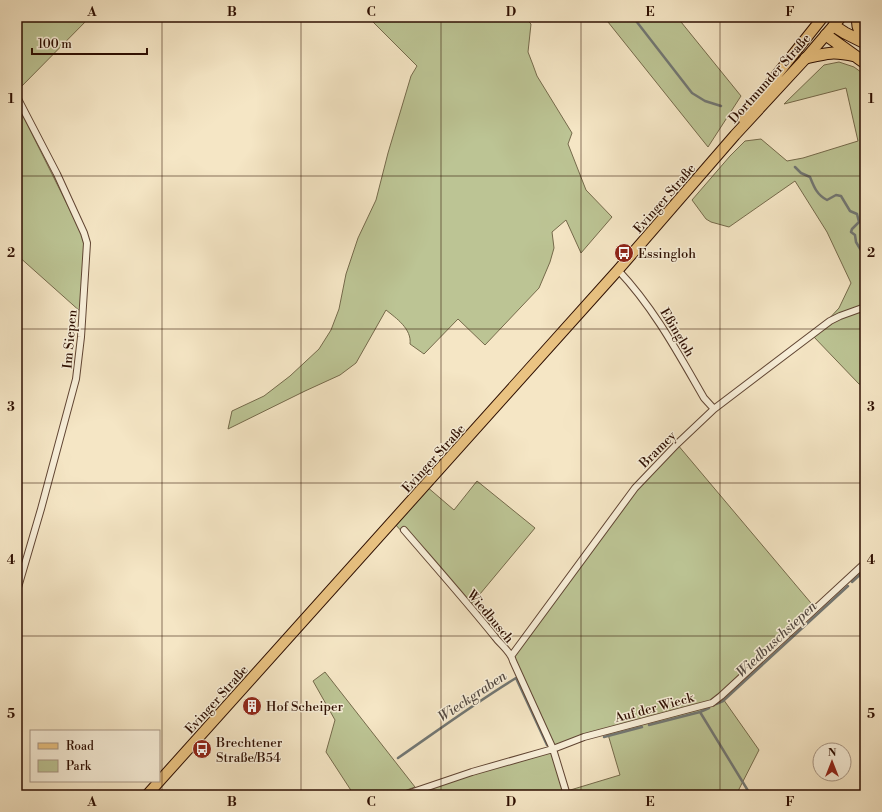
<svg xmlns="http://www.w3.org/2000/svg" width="882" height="812" font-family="'Libre Bodoni',serif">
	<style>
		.green { fill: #bcc494; stroke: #756a4b }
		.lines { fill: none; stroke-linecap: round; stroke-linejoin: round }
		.stream { stroke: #727773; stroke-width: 2.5 }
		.street-casing { stroke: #604533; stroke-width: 8 }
		.primary-casing { stroke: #2e0f02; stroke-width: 12 }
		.highway-casing { stroke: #2e0f02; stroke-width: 13 }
		.street { stroke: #f8efd9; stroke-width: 6 }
		.primary { stroke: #eac382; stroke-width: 10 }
		.highway { stroke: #eac382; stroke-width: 11 }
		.grid { fill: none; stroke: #2e0f02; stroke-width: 1; stroke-opacity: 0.55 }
		.labels { text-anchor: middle; stroke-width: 3; stroke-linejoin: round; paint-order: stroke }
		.street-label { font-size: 13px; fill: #2e0f02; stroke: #f8efd9 }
		.poi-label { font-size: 13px; fill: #2e0f02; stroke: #f8efd9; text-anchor: start }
		.water-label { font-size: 14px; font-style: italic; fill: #564c44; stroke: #f8efd9 }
		.neatline { fill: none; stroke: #2e0f02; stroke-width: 1.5 }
		.grid-label { font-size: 13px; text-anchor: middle; font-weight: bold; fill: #2e0f02 }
	</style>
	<rect width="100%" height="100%" fill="#f5e6c5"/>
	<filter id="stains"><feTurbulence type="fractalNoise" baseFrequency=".005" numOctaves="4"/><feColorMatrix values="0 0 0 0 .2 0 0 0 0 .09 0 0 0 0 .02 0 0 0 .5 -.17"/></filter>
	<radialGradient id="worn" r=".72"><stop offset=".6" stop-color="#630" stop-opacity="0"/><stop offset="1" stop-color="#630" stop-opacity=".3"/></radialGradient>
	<path class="green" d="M17,17H90L18,90H17Z
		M368,17H524L531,24L528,52L533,65L537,76L572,133L568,144L586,190L612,217L581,253L566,220L552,232L554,248L550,262L539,288L485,345L458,319L424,354L410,344C412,329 396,318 386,310L356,363L340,375L305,391L228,429L232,411L264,396L290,376L319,349L331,330L339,309L346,274L358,238L376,200L388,153L411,76L417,66Z
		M604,17H677L741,96L708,147Z
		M839,62L854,67L865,75V387L859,384L813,336L839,308L851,283L827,232L795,181L729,227L711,222L706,219L692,200L730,156L745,141L761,139L787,161L803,158L858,141L846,88L784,104L824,65Z
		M17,104L81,232L85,247L82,313L17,255Z
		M677,444L816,609L721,696L759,750L736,795H568L567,791L620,775L607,731L553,749L567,795H410L553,749L512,655L635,488Z
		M477,481L535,528L470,606L394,523L426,486L454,510Z
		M325,672L415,787L393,795H354L326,752L335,720L313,681Z"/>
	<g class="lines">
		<path class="stream" d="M633,17L692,93L705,101L721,106
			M795,167L801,173L810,177C814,187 817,195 827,200L836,195L841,196L850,211L857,214L859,222L852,229L851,232L855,235L856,242L865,257
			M852,582L865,570
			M716,704L723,701L848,586
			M700,712L750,794L749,795
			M649,725L700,712L709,708
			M604,737L642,727
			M398,758C437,731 475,703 516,678L547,745"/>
		<defs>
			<path id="street" d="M17,97L57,174L84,233L87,243L81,337L76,379L41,509L17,591
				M618,270C654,308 678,353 704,398L714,409
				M404,530C435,566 466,601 495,637C501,645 511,652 513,661L553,749L567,795
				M512,655L635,488L677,444L714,409L830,321L840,316L865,307
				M404,795L472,772L553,749L584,737L712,703L721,696L865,563"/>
			<path id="primary" d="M744,120L752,106L823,17
				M147,795L618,270L735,135L806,58L841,17"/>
			<path id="highway" d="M857,17L858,26L863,41
				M834,26L845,33L865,43
				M826,35L865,63
				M806,58C827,53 833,51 855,56"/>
		</defs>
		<use href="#street" class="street-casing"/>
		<use href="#primary" class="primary-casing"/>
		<use href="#highway" class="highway-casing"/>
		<use href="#street" class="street"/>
		<use href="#primary" class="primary"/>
		<use href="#highway" class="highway"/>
	</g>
	<path class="grid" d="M162,17V795M301,17V795M441,17V795M581,17V795M720,17V795M17,176H865M17,329H865M17,483H865M17,636H865"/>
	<defs>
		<symbol id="bus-disc" viewBox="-11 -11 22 22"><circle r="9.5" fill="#8f2418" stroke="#f8efd9"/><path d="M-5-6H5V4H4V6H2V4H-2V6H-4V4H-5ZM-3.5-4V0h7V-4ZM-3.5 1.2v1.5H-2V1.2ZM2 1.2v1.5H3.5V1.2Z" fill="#fff"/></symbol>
		<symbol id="building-disc" viewBox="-11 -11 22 22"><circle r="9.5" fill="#8f2418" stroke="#f8efd9"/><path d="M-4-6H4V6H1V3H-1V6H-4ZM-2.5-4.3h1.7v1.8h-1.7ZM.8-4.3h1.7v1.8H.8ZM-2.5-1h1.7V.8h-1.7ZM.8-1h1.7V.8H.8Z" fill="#fff"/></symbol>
	</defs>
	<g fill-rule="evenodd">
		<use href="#bus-disc" x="613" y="242" width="22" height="22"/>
		<use href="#building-disc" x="241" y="695" width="22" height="22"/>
		<use href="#bus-disc" x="191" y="738" width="22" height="22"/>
	</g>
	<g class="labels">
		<g class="street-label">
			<text transform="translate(769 78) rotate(-48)" y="5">Dortmunder Straße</text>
			<text transform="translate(664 198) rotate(-49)" y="5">Evinger Straße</text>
			<text transform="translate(678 332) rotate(59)" y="5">Eßingloh</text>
			<text transform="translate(69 339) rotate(-85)" y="5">Im Siepen</text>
			<text transform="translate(657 449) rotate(-45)" y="5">Bramey</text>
			<text transform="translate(433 458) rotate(-48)" y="5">Evinger Straße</text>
			<text transform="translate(491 616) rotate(50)" y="5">Wiedbusch</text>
			<text transform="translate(216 699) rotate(-48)" y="5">Evinger Straße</text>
			<text transform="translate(654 707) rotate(-15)" y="5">Auf der Wieck</text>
		</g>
		<g class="poi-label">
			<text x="638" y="258">Essingloh</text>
			<text x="266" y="711">Hof Scheiper</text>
			<text x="216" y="747">Brechtener<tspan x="216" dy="15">Straße/B54</tspan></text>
		</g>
		<g class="water-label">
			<text transform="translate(776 639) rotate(-43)" y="5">Wiedbuschsiepen</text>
			<text transform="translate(472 696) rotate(-34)" y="5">Wieckgraben</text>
		</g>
	</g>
	<rect width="882" height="812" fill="none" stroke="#f5e6c5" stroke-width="44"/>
	<rect x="30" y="730" width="130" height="52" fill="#f8efd9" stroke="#a79583"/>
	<rect x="38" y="743" width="20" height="6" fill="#eac382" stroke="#a79583"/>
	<text x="66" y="750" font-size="12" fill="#2e0f02">Road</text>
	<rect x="38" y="760" width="20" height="12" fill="#bcc494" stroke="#a79583"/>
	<text x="66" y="770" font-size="12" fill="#2e0f02">Park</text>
	<g transform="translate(832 762)"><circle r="19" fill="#f8efd9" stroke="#a79583"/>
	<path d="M0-3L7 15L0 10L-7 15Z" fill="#8f2418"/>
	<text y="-6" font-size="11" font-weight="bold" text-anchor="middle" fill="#2e0f02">N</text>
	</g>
	<path d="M32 48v6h115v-6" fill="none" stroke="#2e0f02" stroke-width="2"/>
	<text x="38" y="48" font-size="12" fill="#2e0f02" stroke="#f8efd9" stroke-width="3" paint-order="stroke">100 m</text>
	<rect x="22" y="22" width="838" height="768" class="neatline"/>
	<g class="grid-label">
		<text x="92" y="16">A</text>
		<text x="232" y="16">B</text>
		<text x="371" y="16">C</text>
		<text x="511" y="16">D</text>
		<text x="650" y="16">E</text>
		<text x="790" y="16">F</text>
		<text x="11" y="103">1</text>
		<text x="871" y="103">1</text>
		<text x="11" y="257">2</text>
		<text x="871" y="257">2</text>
		<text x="11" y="411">3</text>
		<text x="871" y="411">3</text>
		<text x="11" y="564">4</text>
		<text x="871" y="564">4</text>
		<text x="11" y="718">5</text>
		<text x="871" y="718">5</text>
		<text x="92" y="806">A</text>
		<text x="232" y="806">B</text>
		<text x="371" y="806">C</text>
		<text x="511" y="806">D</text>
		<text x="650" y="806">E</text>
		<text x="790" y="806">F</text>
	</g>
	<rect width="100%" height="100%" filter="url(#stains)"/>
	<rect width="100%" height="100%" fill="url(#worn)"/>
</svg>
